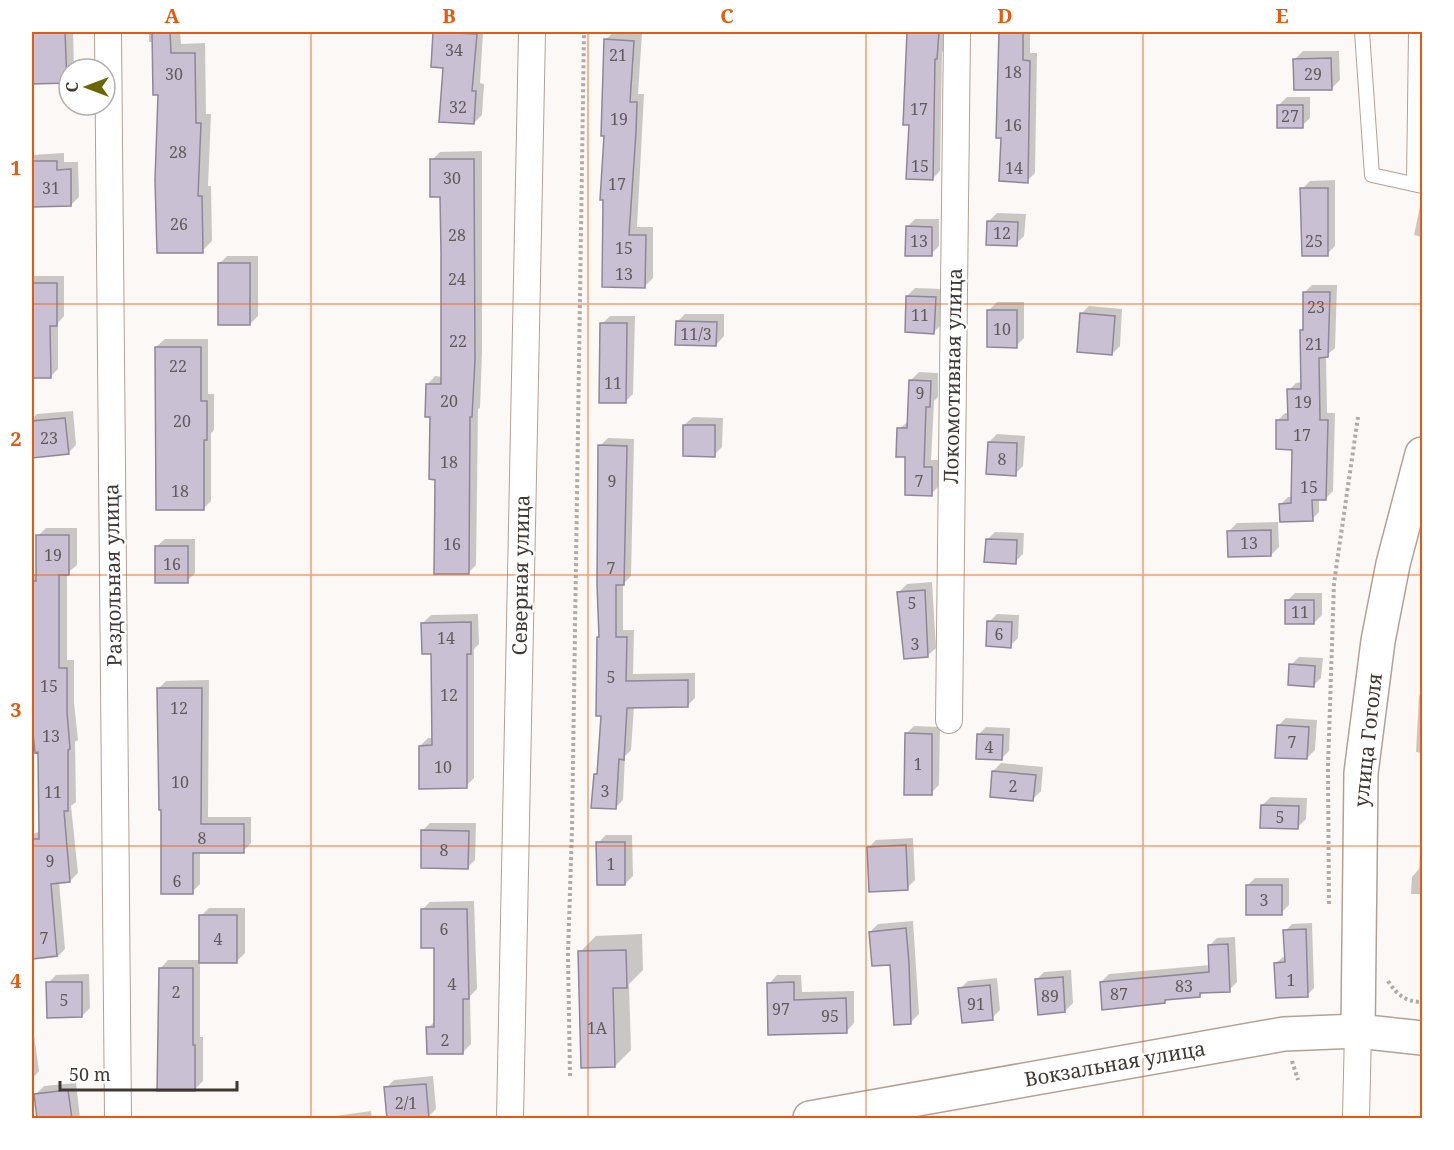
<svg xmlns="http://www.w3.org/2000/svg" width="1454" height="1150" font-family="'Noto Serif',serif">
	<style>
		.shadow { fill: #0003 }
		.building { fill: #cac0d3; stroke: #8f8698; stroke-width: 1.5 }
		.lines { fill: none; stroke-linecap: round; stroke-linejoin: round }
		.lane-casing { stroke: #b4a194; stroke-width: 16 }
		.street-casing { stroke: #b4a194; stroke-width: 28 }
		.secondary-casing { stroke: #b4a194; stroke-width: 36 }
		.path { stroke: #b0aba7; stroke-width: 4; stroke-dasharray: 3 3; stroke-linecap: butt }
		.lane { stroke: #fff; stroke-width: 14 }
		.street { stroke: #fff; stroke-width: 26 }
		.secondary { stroke: #fff; stroke-width: 33 }
		.grid { fill: none; stroke: #e8590c; stroke-width: 1.5; stroke-opacity: 0.55 }
		.labels { text-anchor: middle; stroke-width: 4.5; stroke-linejoin: round; paint-order: stroke }
		.number-label { font-size: 16px; fill: #625a5b }
		.street-label { font-size: 20px; fill: #403833; stroke: #fff }
		.neatline { fill: none; stroke: #e8590c; stroke-width: 2 }
		.grid-label { font-size: 20px; text-anchor: middle; font-weight: bold; fill: #e8590c }
	</style>
	<rect width="100%" height="100%" fill="#fcf8f5"/>
	<path class="shadow" d="M32,32H73L74,69H69V79L67,81L32,83Z
		M149,32H180L181,44L205,43L206,114H211L208,186H211L212,241L202,251L160,94L153,42H149Z
		M435,32H483L480,83L484,84L482,115L474,123L445,66H433Z
		M614,32L642,33L638,94H644L637,227H653V278L645,286L605,199L606,39Z
		M908,32H945V50L942,52L940,171L932,179L910,124H905Z
		M993,32H1030V53H1037L1035,173L1027,181L1002,136H998L1000,32Z
		M1303,51H1339L1340,80L1332,88L1295,59Z
		M1287,97H1310V118L1302,126L1279,105Z
		M482,151V351L480,408L478,409L476,565L468,573L437,478L427,385L435,376L442,377L441,196L432,160L440,152Z
		M64,153V162H78L79,197L71,205L32,206V155Z
		M1335,180V246L1327,254L1302,189L1310,181Z
		M1422,197V237L1414,235Z
		M997,213L1026,214L1024,236L1016,244L989,221Z
		M915,219H939V246L931,254L907,227Z
		M227,256H258V316L250,324L219,264Z
		M32,276H64V316L58,323V369L50,377H32Z
		M1312,285H1337L1335,348L1326,356L1327,413H1335L1333,491L1325,499L1319,498V512L1312,519L1281,504L1288,497H1293L1294,448L1278,420L1285,413H1289V390L1296,383L1302,382L1301,330L1304,327V293Z
		M915,288L943,289L942,324L934,332L907,296Z
		M997,302H1024V338L1016,346L989,310Z
		M1089,306L1122,309L1120,346L1112,354L1081,314Z
		M685,314H724V336L716,345L677,322Z
		M610,316H635L633,394L625,402L602,324Z
		M165,339H208V394H214V430L211,433V501L203,509L156,347Z
		M919,372L938,373V397L934,401L931,460H940L939,486L931,494L906,456L899,429L909,421L911,380Z
		M73,411L76,445L68,453L32,456V419L37,414Z
		M693,417L723,418L722,447L714,455L684,425Z
		M997,434L1025,436L1023,466L1015,474L989,442Z
		M608,438L634,439L631,576L623,584V630H634L633,674L695,673V698L687,706H634L631,750L625,756L623,800L615,808L595,774L599,771L602,715L600,446Z
		M1278,522L1279,547L1271,555L1229,531L1237,523Z
		M46,528H77V565L67,573V660H74V703L78,740L75,742L76,802L71,806L78,873L70,881L59,882L65,949L57,957L32,960V914H34L32,888V836L35,833L40,832L39,751H36L32,709V574H38V536Z
		M995,532L1024,533L1023,554L1015,562L987,540Z
		M165,539H195V573L187,581L156,547Z
		M932,582L936,648L927,656L899,592L907,584Z
		M1295,593H1322V615L1314,623L1287,601Z
		M478,614L479,644L474,649V778L466,786L420,746L428,738H434L433,653L423,623L431,615Z
		M997,614L1019,615L1018,638L1010,646L989,622Z
		M1299,657L1323,658L1321,678L1313,686L1291,665Z
		M209,680L208,817H251V843L243,851H200V884L192,892L162,808L158,689L166,681Z
		M1422,693V753L1416,752L1419,696Z
		M1286,718L1317,720L1315,750L1307,758L1278,726Z
		M914,726L940,727L939,785L931,793L906,734Z
		M986,727L1010,728L1009,751L1001,759L978,735Z
		M1001,763L1043,767L1041,791L1033,799L993,771Z
		M1271,797L1307,798L1306,819L1298,827L1262,805Z
		M1422,822V894H1411L1412,877L1419,869Z
		M430,823H476L475,860L467,868L422,831Z
		M606,835H632L633,876L625,884L598,843Z
		M913,838L915,880L907,888L868,848L876,840Z
		M1255,878H1289V905L1281,913L1247,886Z
		M474,901L477,989L470,996L471,1044L463,1052L428,1028L436,1020V947L422,910L430,902Z
		M209,908H245V953L237,961H200V1037H203V1081L195,1089L160,969L168,960H201V916Z
		M913,921L919,1014L911,1022L891,963L870,932L878,924Z
		M1312,923L1314,988L1307,995L1276,963L1283,957L1286,956L1285,931L1292,924Z
		M642,934L643,970L629,984L631,1050L615,1066L580,952L596,936Z
		M1235,937L1237,982L1229,990L1204,991L1200,996L1168,998L1165,1002L1101,982L1109,974L1210,965L1209,946L1217,938Z
		M1071,970L1073,1003L1065,1011L1036,980L1044,972Z
		M89,974L90,1008L82,1016L48,983L56,975Z
		M777,975H801L802,992L854,991V1023L846,1032L769,1033V984Z
		M997,978L1000,1010L992,1018L960,989L968,981Z
		M32,1022L39,1071L32,1079Z
		M433,1076L436,1109L428,1117L386,1088L394,1080Z
		M76,1083L80,1118H39L36,1094L44,1086Z
		M371,1111L372,1118H320H321Z"/>
	<path class="building" d="M32,32H65L67,83L32,84Z
		M152,32H170L171,53H195L196,123H201L198,196H202L203,253H157L155,180L158,95H153Z
		M433,32L477,34L472,91H476L474,124L439,122L443,68L431,67Z
		M907,32H939L937,59H935L933,180L906,179L909,125H903Z
		M999,32H1023V60L1030,61L1028,183L999,181L1001,138H996Z
		M604,39L634,41L630,102H637L636,132L629,235H646L645,288L602,287L603,200H600L604,136H601Z
		M1331,58L1332,90H1294L1293,59Z
		M1277,105H1303V128H1277Z
		M430,159H474L475,360L472,417H470L469,574H434L435,480L429,479L430,417H425L426,384H441V252L440,197H430Z
		M32,161H57V170L71,169V206L32,207Z
		M1300,188H1328V256H1302Z
		M987,221L1018,222L1017,246L986,245Z
		M906,226L932,227V256H905Z
		M218,263H250V325H218Z
		M32,283H57V326H50L51,378H32Z
		M1303,292H1330L1328,357L1319,358L1320,420H1328L1326,500H1312L1313,521L1280,522L1279,504L1291,503L1292,450L1276,449V420H1288L1287,389H1301L1300,330H1303Z
		M906,296L936,297L934,334L905,332Z
		M987,310H1017V348L987,347Z
		M1080,313L1115,316L1112,355L1077,352Z
		M676,321L717,322L716,346L675,345Z
		M600,323H627L626,403H599Z
		M155,347H201V401H207V440H204V510H156Z
		M909,380L931,381L930,407H926L924,467H932V496L905,495V457H896L897,428H907Z
		M65,418L69,454L32,458V421Z
		M683,425H715V457L683,456Z
		M988,442L1017,443L1016,476L986,474Z
		M598,445L627,446L624,585H616V637H627L626,681L688,680V707L627,708L624,760L619,759L616,809L591,808L594,774H597L601,716H596L597,637H599L597,585Z
		M1271,530V556L1228,557L1227,531Z
		M36,535H69V575H59V668H67V712L70,749L68,750V811H64L70,882L51,884L57,956L32,959V839H39L38,752L35,753L32,723V581H36Z
		M986,539L1017,540L1016,564L984,562Z
		M155,546H188V583H155Z
		M925,590L928,657L904,659L897,592Z
		M1285,600H1314V624H1285Z
		M987,621L1012,622L1011,648L986,646Z
		M471,622V654H467V788L419,789V746L432,745L431,654H422L421,623Z
		M1289,664L1315,666L1314,687L1288,685Z
		M157,688H202L201,824H244V853H193V894H161V810H159Z
		M1277,725L1309,727L1307,759L1275,758Z
		M905,733L932,734V795H904Z
		M977,734L1003,735L1002,760L976,759Z
		M992,771L1036,775L1033,801L990,797Z
		M1261,805L1299,806L1298,829L1260,828Z
		M421,830L469,831L468,869L421,868Z
		M596,842H625V885H597Z
		M906,845L908,890L869,892L867,847Z
		M1246,885H1282V915H1246Z
		M421,909H467L469,999H463V1054H427L426,1027H434V948H421Z
		M199,915H237V963H199Z
		M906,928L909,963L911,1024L894,1025L890,965L872,966L869,932Z
		M1306,929L1308,997L1276,998L1274,963L1285,962L1283,930Z
		M1228,944L1230,992L1200,993V997L1165,1000V1003L1102,1010L1100,982L1209,972L1208,945Z
		M626,950L627,988H613L615,1067L581,1068L578,951Z
		M159,968H193V1045H195V1091H157Z
		M1063,977L1065,1012L1038,1015L1035,979Z
		M46,982H82V1017L47,1018Z
		M794,982V1000L846,998L847,1033L768,1035L767,983Z
		M990,985L993,1020L962,1023L958,988Z
		M426,1084L429,1119H387L384,1087Z
		M68,1090L72,1119H37L34,1094Z"/>
	<g class="lines">
		<defs>
			<path id="lane" d="M1362,32L1372,175L1422,186
				M1414,184L1416,32"/>
			<path id="street" d="M108,32L118,1118
				M949,720L957,32
				M510,1118L532,32
				M1356,1118L1358,1031"/>
			<path id="secondary" d="M1358,1031L1361,773L1378,641L1393,564L1422,454
				M810,1118L1284,1034L1358,1031L1422,1038"/>
		</defs>
		<use href="#lane" class="lane-casing"/>
		<use href="#street" class="street-casing"/>
		<use href="#secondary" class="secondary-casing"/>
		<path class="path" d="M1329,904L1328,767L1334,583L1358,417
			M1388,981C1397,995 1406,1002 1422,1002
			M1292,1061L1298,1080
			M570,1076L568,954L572,829L584,32"/>
		<use href="#lane" class="lane"/>
		<use href="#street" class="street"/>
		<use href="#secondary" class="secondary"/>
	</g>
	<path class="grid" d="M311,32V1118M588,32V1118M866,32V1118M1143,32V1118M32,304H1422M32,575H1422M32,846H1422"/>
	<g class="labels">
		<g class="number-label">
			<text x="454" y="56">34</text>
			<text x="618" y="61">21</text>
			<text x="1013" y="78">18</text>
			<text x="174" y="80">30</text>
			<text x="1313" y="80">29</text>
			<text x="458" y="113">32</text>
			<text x="919" y="115">17</text>
			<text x="1290" y="122">27</text>
			<text x="619" y="125">19</text>
			<text x="1013" y="131">16</text>
			<text x="178" y="158">28</text>
			<text x="920" y="172">15</text>
			<text x="1014" y="174">14</text>
			<text x="452" y="184">30</text>
			<text x="617" y="190">17</text>
			<text x="51" y="194">31</text>
			<text x="179" y="230">26</text>
			<text x="1002" y="239">12</text>
			<text x="457" y="241">28</text>
			<text x="919" y="247">13</text>
			<text x="1314" y="247">25</text>
			<text x="624" y="254">15</text>
			<text x="624" y="280">13</text>
			<text x="457" y="285">24</text>
			<text x="1316" y="313">23</text>
			<text x="920" y="321">11</text>
			<text x="1002" y="335">10</text>
			<text x="696" y="340">11/3</text>
			<text x="458" y="347">22</text>
			<text x="1314" y="350">21</text>
			<text x="178" y="372">22</text>
			<text x="613" y="389">11</text>
			<text x="920" y="399">9</text>
			<text x="449" y="407">20</text>
			<text x="1303" y="408">19</text>
			<text x="182" y="427">20</text>
			<text x="1302" y="441">17</text>
			<text x="49" y="444">23</text>
			<text x="1002" y="465">8</text>
			<text x="449" y="468">18</text>
			<text x="612" y="487">9</text>
			<text x="919" y="487">7</text>
			<text x="1309" y="493">15</text>
			<text x="180" y="497">18</text>
			<text x="1249" y="549">13</text>
			<text x="452" y="550">16</text>
			<text x="53" y="561">19</text>
			<text x="172" y="570">16</text>
			<text x="611" y="574">7</text>
			<text x="912" y="609">5</text>
			<text x="1300" y="618">11</text>
			<text x="999" y="640">6</text>
			<text x="446" y="644">14</text>
			<text x="915" y="650">3</text>
			<text x="611" y="683">5</text>
			<text x="49" y="692">15</text>
			<text x="449" y="701">12</text>
			<text x="179" y="714">12</text>
			<text x="51" y="742">13</text>
			<text x="1292" y="748">7</text>
			<text x="989" y="753">4</text>
			<text x="918" y="770">1</text>
			<text x="443" y="773">10</text>
			<text x="180" y="788">10</text>
			<text x="1013" y="792">2</text>
			<text x="605" y="797">3</text>
			<text x="53" y="798">11</text>
			<text x="1280" y="823">5</text>
			<text x="202" y="844">8</text>
			<text x="444" y="856">8</text>
			<text x="50" y="867">9</text>
			<text x="611" y="870">1</text>
			<text x="177" y="887">6</text>
			<text x="1264" y="906">3</text>
			<text x="444" y="935">6</text>
			<text x="44" y="944">7</text>
			<text x="218" y="945">4</text>
			<text x="1291" y="986">1</text>
			<text x="452" y="990">4</text>
			<text x="1184" y="992">83</text>
			<text x="176" y="998">2</text>
			<text x="1119" y="1000">87</text>
			<text x="1050" y="1002">89</text>
			<text x="64" y="1006">5</text>
			<text x="976" y="1010">91</text>
			<text x="781" y="1015">97</text>
			<text x="830" y="1022">95</text>
			<text x="597" y="1034">1А</text>
			<text x="445" y="1046">2</text>
			<text x="406" y="1109">2/1</text>
		</g>
		<g class="street-label">
			<text transform="translate(953 376) rotate(-89)" y="7">Локомотивная улица</text>
			<text transform="translate(113 575) rotate(-91)" y="7">Раздольная улица</text>
			<text transform="translate(521 575) rotate(-89)" y="7">Северная улица</text>
			<text transform="translate(1368 740) rotate(-84)" y="7">улица Гоголя</text>
			<text transform="translate(1115 1064) rotate(-10)" y="7">Вокзальная улица</text>
		</g>
	</g>
	<rect width="1454" height="1150" fill="none" stroke="#ffffff" stroke-width="66"/>
	<g transform="translate(87 87) rotate(270)"><circle r="28" fill="#ffffff" stroke="#b3afad" stroke-width="1.5"/>
	<path d="M0-4.5L10 22L0 15L-10 22Z" fill="#696803"/>
	<text y="-9" font-size="16" font-weight="bold" text-anchor="middle" fill="#403833">С</text>
	</g>
	<path d="M60 1081v9h177v-9" fill="none" stroke="#403833" stroke-width="3"/>
	<text x="69" y="1081" font-size="18" fill="#403833" stroke="#ffffff" stroke-width="4.5" paint-order="stroke">50 m</text>
	<rect x="33" y="33" width="1388" height="1084" class="neatline"/>
	<g class="grid-label">
		<text x="172" y="23">A</text>
		<text x="449" y="23">B</text>
		<text x="727" y="23">C</text>
		<text x="1005" y="23">D</text>
		<text x="1282" y="23">E</text>
		<text x="16" y="175">1</text>
		<text x="16" y="446">2</text>
		<text x="16" y="717">3</text>
		<text x="16" y="988">4</text>
	</g>
</svg>
